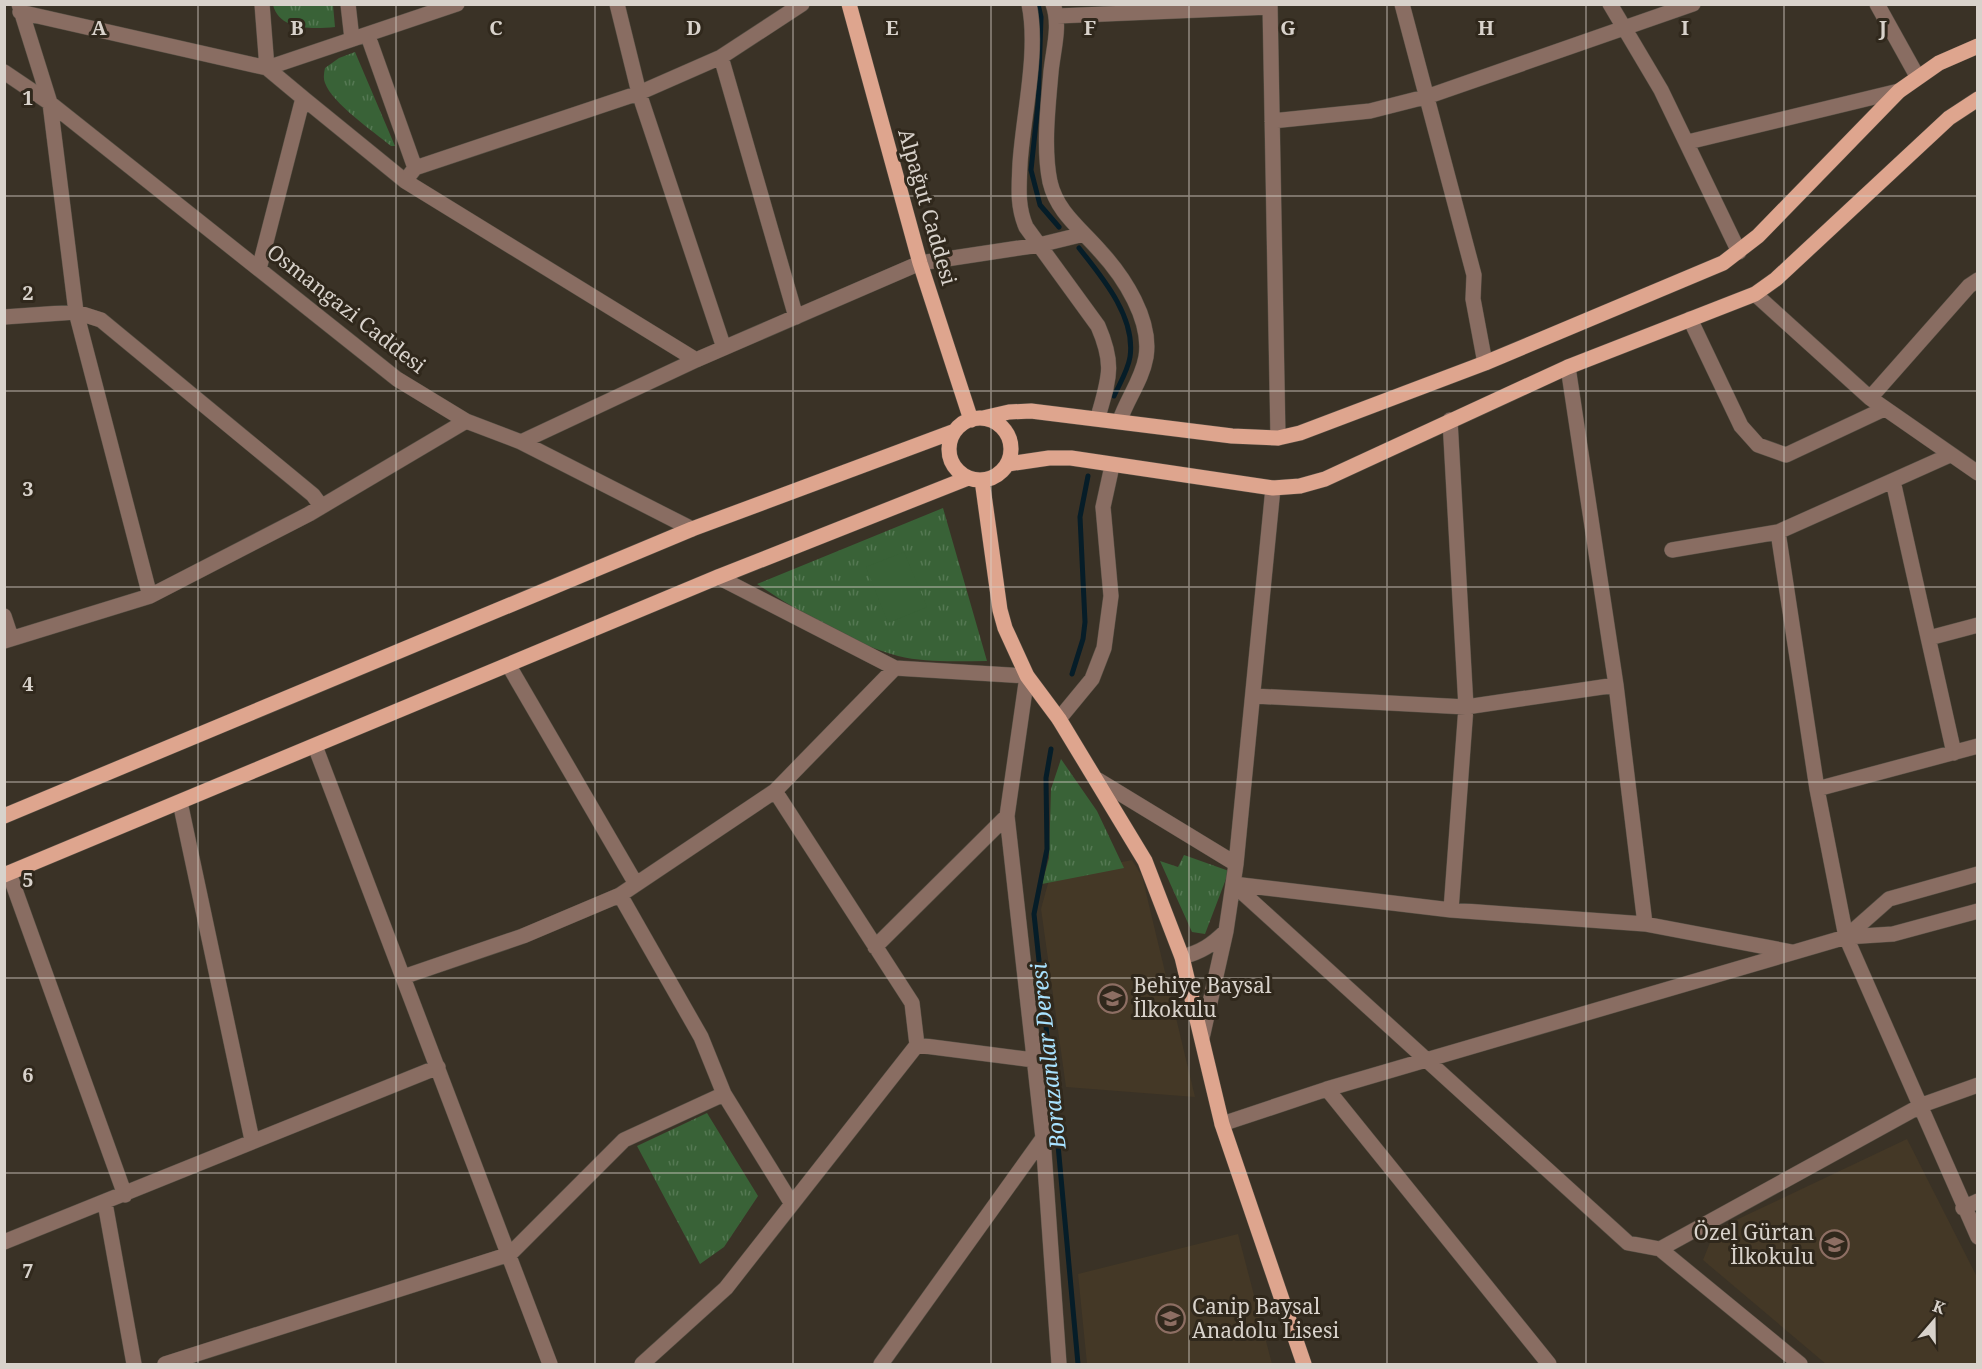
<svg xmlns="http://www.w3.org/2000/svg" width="1982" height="1369" font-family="'Noto Serif',serif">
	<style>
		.built { fill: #443826 }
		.park { fill: url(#park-tufts) }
		.garden { fill: #396237 }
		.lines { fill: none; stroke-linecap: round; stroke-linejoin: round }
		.stream { stroke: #061d28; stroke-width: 5 }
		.minor-casing { stroke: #564f44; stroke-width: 16 }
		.major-casing { stroke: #564f44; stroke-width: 16 }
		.minor { stroke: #896d62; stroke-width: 15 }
		.major { stroke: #dea58e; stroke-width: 15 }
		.grid { fill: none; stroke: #d8d2cb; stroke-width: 1.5; stroke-opacity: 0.55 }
		.labels { text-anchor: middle; stroke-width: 6; stroke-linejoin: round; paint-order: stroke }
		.street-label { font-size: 21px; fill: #d8d2cb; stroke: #30281c }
		.poi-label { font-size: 21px; fill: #d8d2cb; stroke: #30281c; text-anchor: start }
		.water-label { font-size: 22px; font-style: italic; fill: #a8e2ff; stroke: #30281c }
		.grid-label { font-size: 20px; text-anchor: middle; font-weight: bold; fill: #d8d2cb; stroke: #30281c; stroke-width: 6; stroke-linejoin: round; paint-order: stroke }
	</style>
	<defs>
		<pattern id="park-tufts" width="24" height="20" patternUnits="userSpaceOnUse" patternTransform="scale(1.5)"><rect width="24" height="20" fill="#396237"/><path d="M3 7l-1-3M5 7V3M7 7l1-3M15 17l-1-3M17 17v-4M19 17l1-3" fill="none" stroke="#557853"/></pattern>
	</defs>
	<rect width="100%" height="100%" fill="#3a3226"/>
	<path class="built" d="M1132,860L1142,876L1195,1097L1066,1087L1041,909L1050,876Z
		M1907,1139L1977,1277V1364H1826L1703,1260L1715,1230Z
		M1238,1234L1272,1364H1087L1078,1274Z"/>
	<path class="park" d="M273,5H333L335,27C313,29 280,31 273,5Z
		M355,52L395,146H391C374,132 332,103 325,83C323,78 324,73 325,68L339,58Z
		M943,508L987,661C958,661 926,663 898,656C847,642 801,613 757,584Z
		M1061,759L1097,811L1124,868L1042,884L1049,858L1051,789Z
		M1184,855L1229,871L1205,934L1192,932L1160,861L1178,867Z
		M707,1113L758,1196L724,1247L700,1264L637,1146Z"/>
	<path class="garden" d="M904,552L927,607L888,623L866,567Z"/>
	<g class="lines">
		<path class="stream" d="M1038,4L1041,17L1038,104L1031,170L1040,205L1059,227
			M1079,248C1102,277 1136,317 1130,357C1128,370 1120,383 1114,396
			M1072,674L1083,639L1085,622L1080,517L1088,476
			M1051,749L1046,778L1047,849L1034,914L1054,1101L1078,1364"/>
		<defs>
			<path id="minor" d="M19,4L50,103L76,312L150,596
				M262,4L267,68L457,4
				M348,4L352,39
				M617,4L639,93L724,348
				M1029,4C1039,51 1023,116 1020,164C1019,187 1017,206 1026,227L1098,326C1115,365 1109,378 1098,417
				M1053,4C1061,26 1053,50 1051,72C1048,107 1043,148 1050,182C1057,212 1080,228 1100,251C1124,277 1152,320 1146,357C1142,380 1127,399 1120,420
				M1270,4L1278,438
				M1402,4L1474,275L1473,299L1485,363
				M1610,4L1661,90L1739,252
				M1877,4L1917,76
				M20,12L267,68L303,98L259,269
				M1057,16L1270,7
				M368,36L415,168
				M721,57L796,317
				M4,72L50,103L397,379L466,421L521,442L692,529
				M303,98L405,181L696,360
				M1272,121L1370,111L1429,96L1693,4
				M1688,142L1899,91
				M405,181L415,168L639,93L721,57L802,4
				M1755,294L1870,398L1978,473
				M4,317L76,312L101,320L313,495L321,506
				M1690,319L1741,426L1758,445L1786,455L1884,409
				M1568,367L1616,685L1645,924
				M1870,398L1969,286L1978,280
				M1450,420L1466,707L1451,910
				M521,442L696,360L920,263L1039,245L1084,234
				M1893,481L1954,753
				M1778,532L1817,789L1846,937L1978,1237
				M1672,550L1778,532L1950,455
				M718,577L895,668L1027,676L1007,816L1043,1138L1059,1364
				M4,616L11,637
				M1929,638L1978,625
				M4,641L150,596L309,514L466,421
				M509,666L636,884
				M1254,696L1466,707L1616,685
				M1059,719L1092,679L1104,648L1111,596L1103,507L1112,466
				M315,746L550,1364
				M1098,780L1236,864
				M1817,789L1978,746
				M180,802L252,1140
				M9,873L125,1195
				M1233,884L1628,1243L1660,1249L1800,1364
				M1233,884L1451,910L1645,924L1792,952
				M620,895L701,1037L724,1094L792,1204
				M1846,937L1889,899L1978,874
				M875,947L1007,816
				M1182,957C1201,952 1212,945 1226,931
				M403,977L523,936L620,895L775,791L895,668
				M1202,1038L1226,931L1236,864L1273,488
				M917,1045L1034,1060
				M1222,1124L1327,1089
				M105,1203L134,1364
				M1963,1208L1978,1201
				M4,1242L438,1067
				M1660,1249L1922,1105L1978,1085
				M165,1364L510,1254L624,1140L724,1094
				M642,1364L726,1288L917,1045L912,1003L775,791
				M881,1364L1043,1138
				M1549,1364L1327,1089L1846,937L1893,934L1978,911"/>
			<path id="major" d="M849,4L920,263L971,420
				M949 449a31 31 0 1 1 62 0a31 31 0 1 1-62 0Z
				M983,418L1009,412L1031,411L1232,436L1278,438L1300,433L1485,363L1723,263L1758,236L1899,91L1939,63L1978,46
				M1008,464L1049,458H1071L1273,488L1300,486L1325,479L1568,367L1755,294L1776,279L1949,118L1978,99
				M982,480L1000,610L1005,628L1027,676L1059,719L1145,861L1182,957L1222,1124L1304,1364
				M4,816L692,529L955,431
				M4,875L718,577L968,478"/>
		</defs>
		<use href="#minor" class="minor-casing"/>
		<use href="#major" class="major-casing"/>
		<use href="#minor" class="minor"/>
		<use href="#major" class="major"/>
	</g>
	<path class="grid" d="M198,4V1364M396,4V1364M595,4V1364M793,4V1364M991,4V1364M1189,4V1364M1387,4V1364M1586,4V1364M1784,4V1364M4,196H1978M4,391H1978M4,587H1978M4,782H1978M4,978H1978M4,1173H1978"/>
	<defs>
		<symbol id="school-ring" viewBox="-11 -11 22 22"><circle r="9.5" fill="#30281c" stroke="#8d6e63" stroke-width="1.5"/><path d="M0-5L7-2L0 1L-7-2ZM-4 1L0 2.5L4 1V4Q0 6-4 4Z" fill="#8d6e63"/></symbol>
	</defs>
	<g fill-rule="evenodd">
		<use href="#school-ring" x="1096" y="982" width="33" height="33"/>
		<use href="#school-ring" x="1818" y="1228" width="33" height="33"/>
		<use href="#school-ring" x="1154" y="1302" width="33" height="33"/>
	</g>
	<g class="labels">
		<g class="street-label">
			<text transform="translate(927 207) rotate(74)" y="7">Alpağut Caddesi</text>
			<text transform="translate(346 309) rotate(38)" y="7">Osmangazi Caddesi</text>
		</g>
		<g class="poi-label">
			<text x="1133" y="993">Behiye Baysal<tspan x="1133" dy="24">İlkokulu</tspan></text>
			<text x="1814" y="1240" text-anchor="end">Özel Gürtan<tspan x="1814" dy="24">İlkokulu</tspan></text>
			<text x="1192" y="1314">Canip Baysal<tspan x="1192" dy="24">Anadolu Lisesi</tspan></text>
		</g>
		<g class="water-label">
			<text transform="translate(1048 1056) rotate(-96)" y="8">Borazanlar Deresi</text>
		</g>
	</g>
	<g class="grid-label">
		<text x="99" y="35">A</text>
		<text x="297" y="35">B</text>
		<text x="496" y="35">C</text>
		<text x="694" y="35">D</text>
		<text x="892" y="35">E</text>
		<text x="1090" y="35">F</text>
		<text x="1288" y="35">G</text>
		<text x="1486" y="35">H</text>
		<text x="1685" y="35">I</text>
		<text x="1883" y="35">J</text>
		<text x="28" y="105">1</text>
		<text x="28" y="300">2</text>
		<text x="28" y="496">3</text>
		<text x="28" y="691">4</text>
		<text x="28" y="887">5</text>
		<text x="28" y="1082">6</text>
		<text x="28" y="1278">7</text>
	</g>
	<rect width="1982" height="1369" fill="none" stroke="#d8d2cb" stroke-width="12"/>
	<g transform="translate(1934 1321) rotate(20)" stroke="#30281c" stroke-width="4.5" paint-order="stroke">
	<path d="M0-4.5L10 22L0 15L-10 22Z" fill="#d8d2cb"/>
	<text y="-9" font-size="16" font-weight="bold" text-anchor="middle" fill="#d8d2cb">K</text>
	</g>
</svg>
